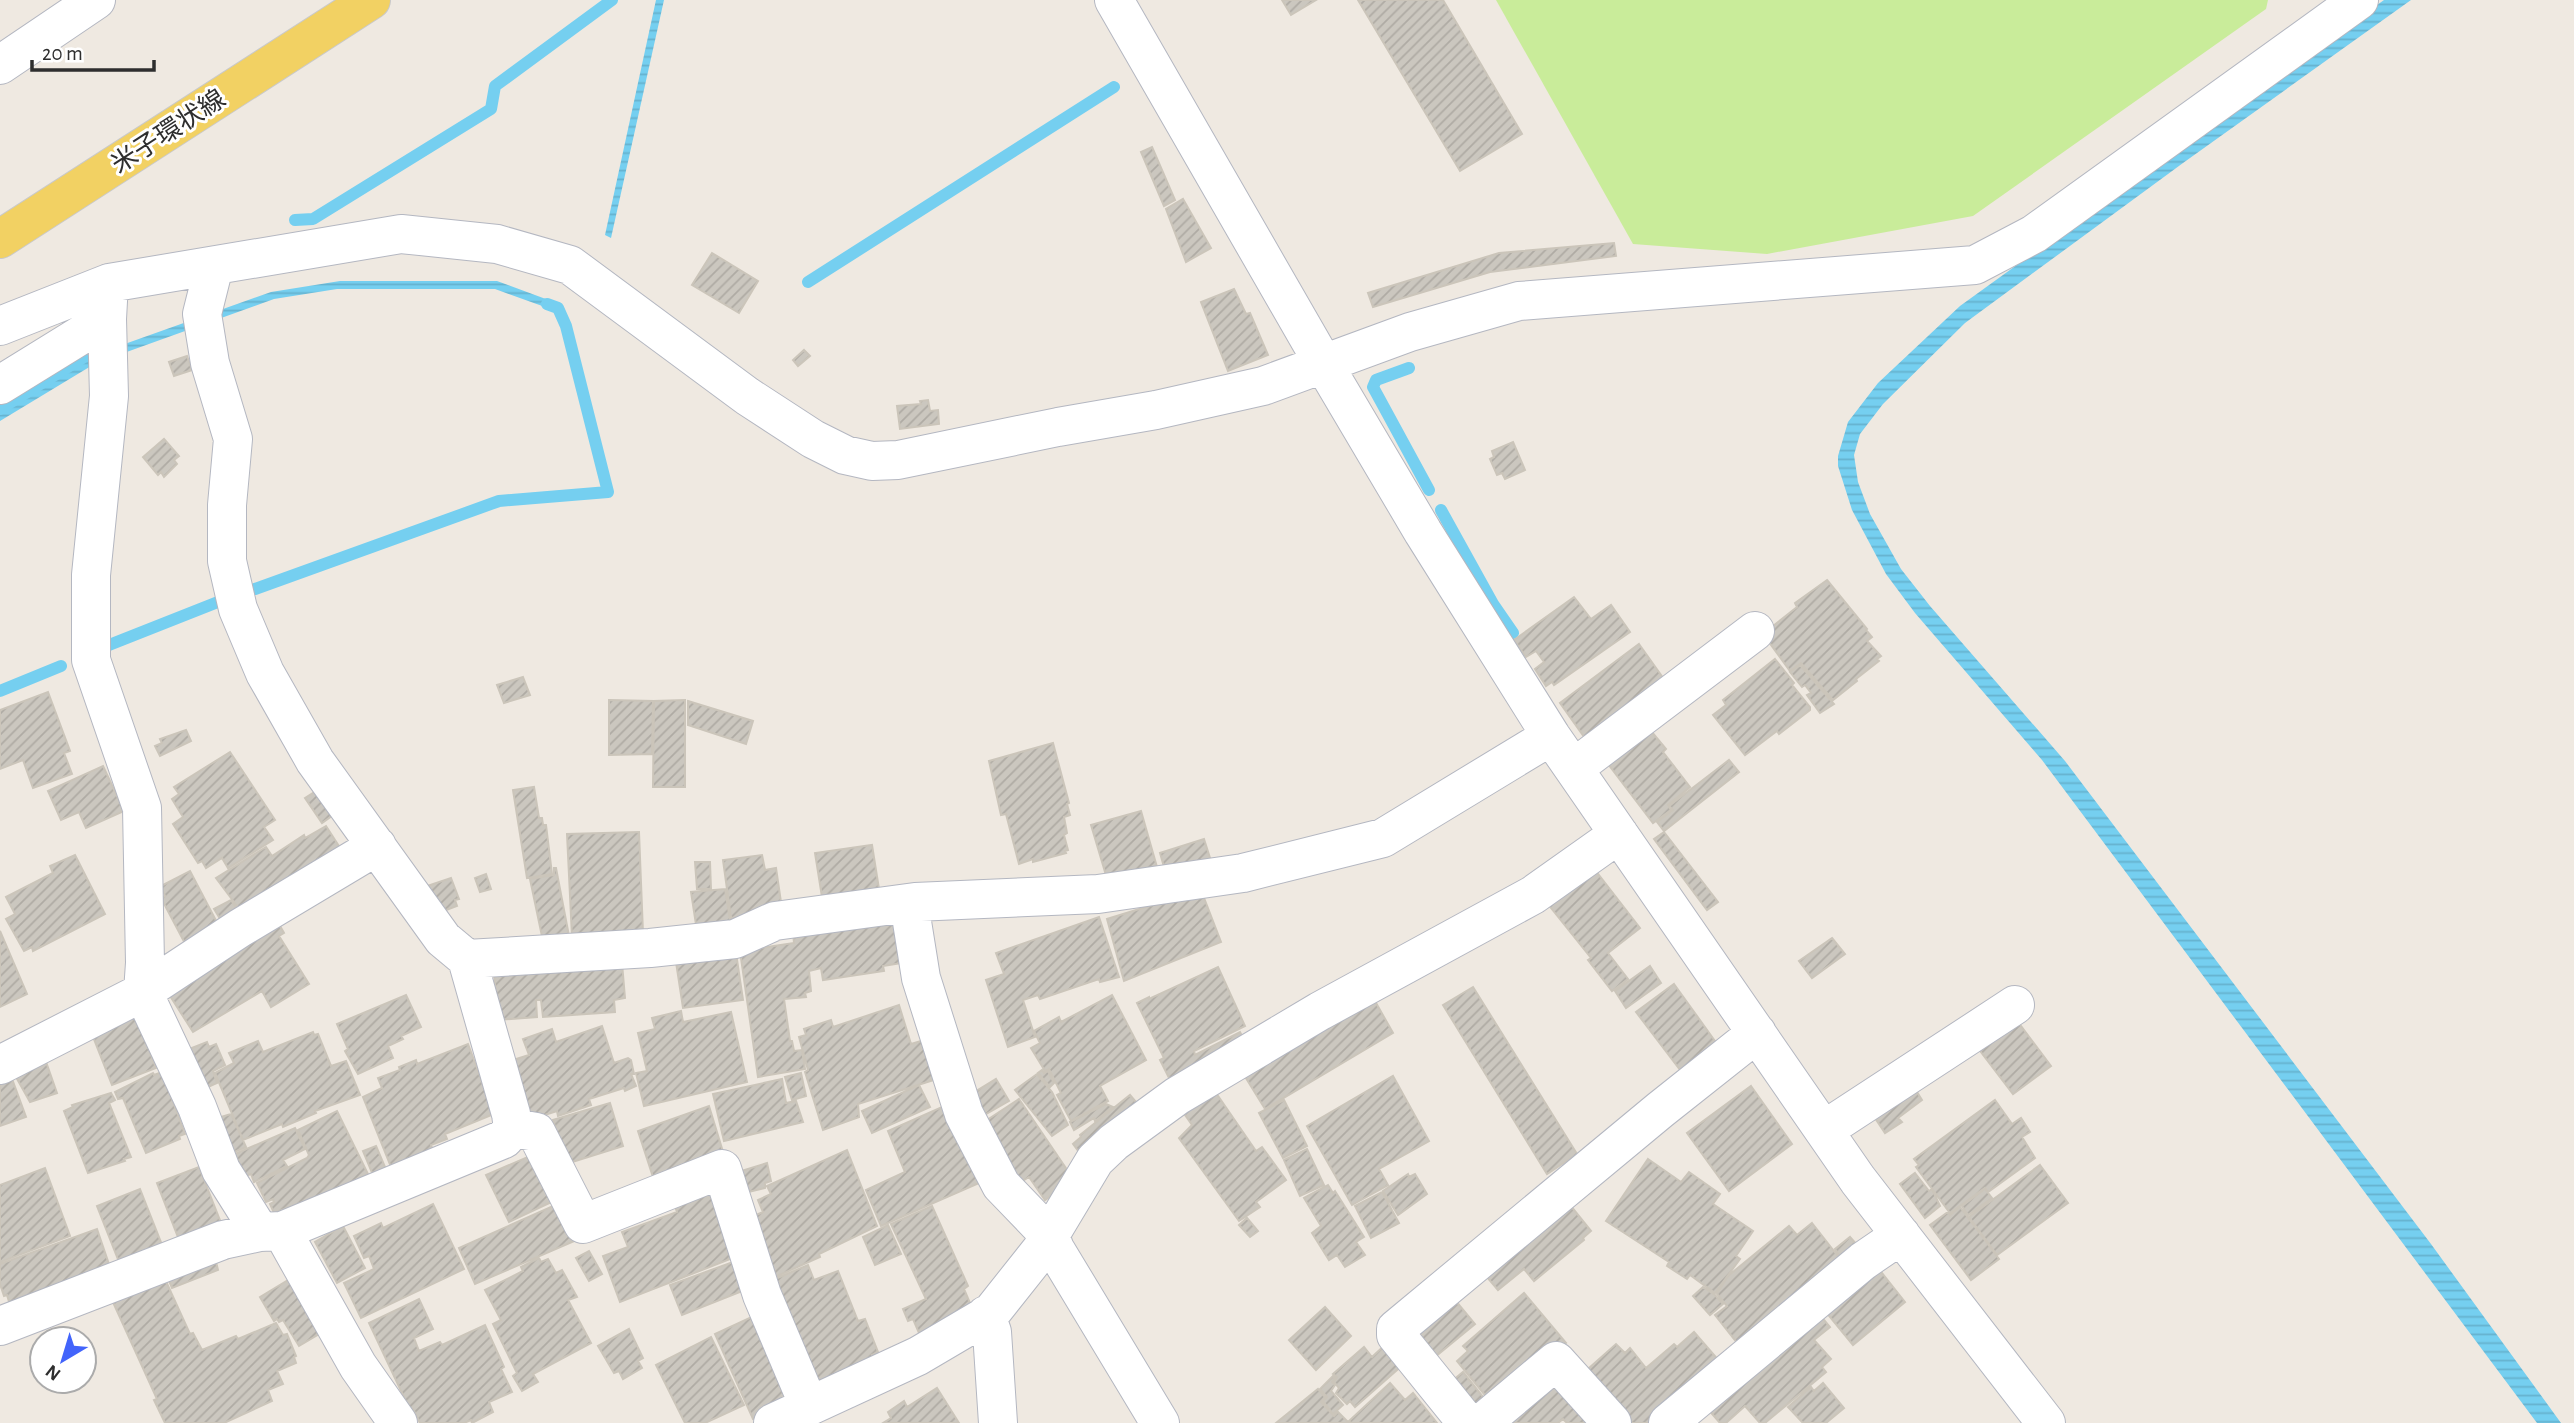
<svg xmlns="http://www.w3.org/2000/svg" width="2574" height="1423" font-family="'Alegreya Sans','Noto Sans JP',sans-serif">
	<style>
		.pitch { fill: #c9ec9a }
		.water { fill: url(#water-rules) }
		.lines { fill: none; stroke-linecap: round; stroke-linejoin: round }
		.stream { stroke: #75cff0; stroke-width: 12 }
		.building { fill: url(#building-hatch); stroke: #cbc5ba; stroke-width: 2 }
		.minor-casing { stroke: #b4b7c1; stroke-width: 40 }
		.major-casing { stroke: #c9c9c9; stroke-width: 40 }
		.minor { stroke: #fff; stroke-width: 38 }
		.major { stroke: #f2d163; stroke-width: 38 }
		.labels { text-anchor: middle; stroke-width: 6; stroke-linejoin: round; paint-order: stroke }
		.street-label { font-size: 26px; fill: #2e2e2e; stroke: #fff }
	</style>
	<defs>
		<pattern id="water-rules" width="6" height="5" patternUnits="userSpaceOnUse" patternTransform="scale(1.75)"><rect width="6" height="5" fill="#75cff0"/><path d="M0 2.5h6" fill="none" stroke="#66b2ce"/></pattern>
		<pattern id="building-hatch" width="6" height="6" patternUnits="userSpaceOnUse" patternTransform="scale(1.75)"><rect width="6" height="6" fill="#cbc7bf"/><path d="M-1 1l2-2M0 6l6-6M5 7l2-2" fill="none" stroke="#afaba4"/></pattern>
	</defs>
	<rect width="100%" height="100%" fill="#efe9e1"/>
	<path class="pitch" d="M1496,0H2268L2266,9L1973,216L1767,254L1633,244Z"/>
	<path class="water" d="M656,0H664L611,238L605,235Z
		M2384,0H2411L2183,163L1965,323L1883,404L1860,434L1854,455L1858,482L1870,514L1901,569L1930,606L2065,761L2431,1244L2561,1423H2537L2042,760L1915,613L1886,574L1852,510L1838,466V456L1848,422L1878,383L1960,306Z
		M340,281H497L562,305L559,312L495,289H337L274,299L96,363L0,421V412L91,356L271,292Z"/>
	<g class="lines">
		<path class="stream" d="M295,220L313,219L491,109L495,86L612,0
			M808,282L1114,87
			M1409,368L1376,380L1373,387L1429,490
			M0,409L89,354
			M1441,510L1493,604L1513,633
			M255,589L499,501L608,492L566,326L558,308L547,304
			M104,647L228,598
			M0,691L61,666"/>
	</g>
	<path class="building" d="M1282,0H1316L1291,15Z
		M1358,0H1443L1522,134L1460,171Z
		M1152,147L1175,200L1164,206L1141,152Z
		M1183,199L1211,248L1186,262L1166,209Z
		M1614,243L1616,256L1490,272L1373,307L1368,293L1499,253Z
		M712,253L758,281L739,313L692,285Z
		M1234,289L1246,314L1250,313L1268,355L1228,371L1201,302Z
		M804,350L810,356L798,366L793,360Z
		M187,356L192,370L174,376L169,362Z
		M928,400L930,411L938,410L939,424L900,429L897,406L921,404L920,401Z
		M164,439L179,456L174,460L177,464L164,477L161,472L158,475L143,457Z
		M1513,442L1525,470L1505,479L1502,473L1497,475L1490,459L1494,457L1492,451Z
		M1827,580L1867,629L1866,630L1872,637L1867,641L1881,656L1877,659L1879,661L1856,679L1857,681L1833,700L1801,663L1790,671L1763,634L1797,607L1795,603Z
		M1574,597L1591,619L1611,605L1630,632L1554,685L1552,682L1546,686L1535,669L1544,662L1536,651L1526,657L1514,640Z
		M1639,644L1666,682L1587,741L1560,703Z
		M1775,659L1794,683L1792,685L1810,707V710L1779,734L1777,731L1745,755L1713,715L1726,705L1723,700Z
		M1800,665L1834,704L1820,713L1807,695L1811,693L1805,685L1802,687L1790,672Z
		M523,677L530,695L504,703L497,685Z
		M48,692L70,751L64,753L72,774L33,788L23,760L0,769V710Z
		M609,700L653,701L652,754L609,755Z
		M685,700V787H653L654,701Z
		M688,701L753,721L746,744L688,725Z
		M186,730L191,741L160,756L155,746L162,743L160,739Z
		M1651,731L1666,749L1663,752L1690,787L1668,805L1671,810L1653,823L1608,764Z
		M1053,743L1069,803L1067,804L1070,815L1064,817L1067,833L1064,835L1068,850L1065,851L1066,853L1033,862V859L1019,864L1006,814L1001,815L989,761Z
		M230,752L275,820L264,827L273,840L228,868L222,858L206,868L202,861L198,863L173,824L183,817L172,799L179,794L174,787Z
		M1729,760L1739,772L1664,831L1657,822L1673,810L1669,806Z
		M103,766L124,811L86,828L79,812L61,820L48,791Z
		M534,787L539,818H542L543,825H546L552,874L527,878L513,790Z
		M319,789L336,813L322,823L305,798Z
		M1141,811L1157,867L1108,882L1091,825Z
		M326,826L344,854L243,914L216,878L266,847L272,856L304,835L305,838Z
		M639,832L643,933L572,937L567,834Z
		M1664,832L1718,902L1707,910L1654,839Z
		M1204,839L1211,861L1166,874L1160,853Z
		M872,845L879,889L822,897L815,853Z
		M75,855L105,914L33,951L32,947L24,951L6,919L15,914L6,897L53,873L50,866Z
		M762,855L765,870L776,868L782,909L731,918L723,860Z
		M695,862H710L711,889H697Z
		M1592,866L1640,928L1608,953L1628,979L1612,991L1588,960L1591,958L1547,903Z
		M554,868H556L569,936L543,941L530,879L554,875Z
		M190,871L221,930L188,949L161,898L165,896L161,886Z
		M486,874L491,889L480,892L475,878Z
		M451,878L459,899L455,900L457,906L441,912L427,886Z
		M725,889L731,926L697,931L691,892Z
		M1201,890L1221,942L1124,981L1107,919Z
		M231,900L242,917L225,927L214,909Z
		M1099,917L1119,977L1100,982L1099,979L1040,999L1038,995L1023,1000L1035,1037L1008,1047L986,980L1004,974L996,953Z
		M276,919L284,933L279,936L309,984L271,1007L262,991L193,1032L165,988Z
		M900,919L908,962L883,966L884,971L823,980L821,968L809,971L811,991L805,993L806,997L784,999L790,1041H792L794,1051L802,1050L805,1069L758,1077L740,951L794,943L793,932Z
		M0,931L27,994L0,1007Z
		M1832,938L1845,954L1812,978L1799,961Z
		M736,953L743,1000L683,1008L676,962Z
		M622,963L625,998L614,1000L615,1012L543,1017L541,1000H536L537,1017L498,1020L494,972Z
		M1650,966L1661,983L1626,1008L1615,991Z
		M1218,967L1245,1026L1194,1051L1195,1055L1240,1032L1248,1047L1172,1084L1160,1060L1164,1058L1137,1003L1149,997V999Z
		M1674,984L1720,1048L1687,1079L1636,1012Z
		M1473,987L1577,1154L1547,1174L1443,1005Z
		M1371,994L1393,1033L1265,1109L1241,1070Z
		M406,995L421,1027L401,1036L403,1039L388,1046L393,1058L358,1074L345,1051L348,1049L337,1024Z
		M1112,995L1146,1060L1100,1086L1108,1101L1071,1121L1057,1095L1061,1093L1049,1069L1045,1071L1031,1048L1040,1043L1034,1031L1059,1017L1061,1022Z
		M899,1005L911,1044L931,1038L943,1077L858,1104L859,1117L823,1130L805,1072L808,1070L799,1037L806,1035L804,1029L831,1020L833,1027Z
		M681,1011L683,1022L731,1012L747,1082L644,1106L636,1073L647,1071L638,1033L655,1029L652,1018Z
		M134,1012L156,1068L112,1085L90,1029Z
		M2012,1014L2051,1066L2013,1094L1974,1043Z
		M602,1026L614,1063L628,1058L631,1060L634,1074H631L636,1086L625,1091L624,1088L589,1099L591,1105L558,1116L557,1111L529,1120L510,1061L529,1055L523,1039L552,1029L556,1042Z
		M313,1032L314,1035L318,1034L331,1066L346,1061L360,1095L315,1111L316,1113L283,1127L282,1124L243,1140L215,1073L234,1063L229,1053L258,1041L263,1052Z
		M207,1042L209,1047L216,1044L225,1065L213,1071L217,1083L206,1088L189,1049Z
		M468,1044L494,1114L445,1134L447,1139L431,1145L435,1156L393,1172L363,1097L382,1088L378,1078L400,1070L399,1067L416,1060L417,1064Z
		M44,1056L57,1093L30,1102L16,1077Z
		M1042,1070L1044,1073L1048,1071L1054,1083L1050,1087L1038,1073Z
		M162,1072L185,1134L179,1136L180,1139L146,1153L123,1098L118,1099L115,1092L153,1073L154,1075Z
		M801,1073L806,1096L792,1100L785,1077Z
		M1037,1074L1052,1092L1068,1125L1052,1136L1015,1090Z
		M11,1076L26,1117L0,1126V1080Z
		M1393,1076L1429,1141L1379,1169L1388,1185L1352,1205L1307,1126Z
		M782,1079L786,1103L796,1101L803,1122L724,1141L713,1094Z
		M996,1079L1009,1101L981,1117L968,1096Z
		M1912,1084L1922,1100L1898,1118L1902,1122L1885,1133L1871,1112Z
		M919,1085L930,1107L872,1133L862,1111Z
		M1751,1086L1792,1144L1729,1191L1687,1133Z
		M1214,1090L1256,1151L1262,1147L1286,1180L1256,1202L1260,1207L1239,1221L1179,1138L1192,1125L1183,1112Z
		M111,1093L115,1100L109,1103L131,1157L124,1159L125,1161L88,1173L64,1111L73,1107L72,1105Z
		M1130,1095L1142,1109L1082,1156L1073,1144L1081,1137L1080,1135Z
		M1019,1099L1074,1180L1045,1200L1029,1177L1021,1182L981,1124Z
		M1284,1100L1307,1146L1283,1158L1259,1113Z
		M1995,1100L2012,1124L2021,1118L2030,1132L2022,1137L2035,1158L1988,1192L1985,1188L1950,1213L1916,1167L1919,1165L1914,1159Z
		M610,1103L623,1146L566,1164L553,1120Z
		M951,1103L986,1180L881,1226L866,1190L905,1172L888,1131Z
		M1106,1104L1113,1107L1095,1121L1094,1118L1074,1130L1070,1122Z
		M709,1106L724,1155L653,1177L638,1131Z
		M337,1111L368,1174L348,1185L274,1213L270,1204L274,1202L273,1199L266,1202L257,1183L307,1158L309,1155L298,1130Z
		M231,1114L246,1147L232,1153L218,1118Z
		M295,1128L305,1149L283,1160L287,1166L254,1182L251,1174L245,1176L235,1154Z
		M376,1146L388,1174L375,1180L363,1151Z
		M1307,1149L1324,1185L1300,1196L1284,1160Z
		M847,1150L877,1226L819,1254L820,1257L775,1277L747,1219L763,1212L758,1200L771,1194L767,1186Z
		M537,1153L558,1199L509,1222L486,1175Z
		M1648,1159L1681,1182L1689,1172L1720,1194L1713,1204L1753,1231L1736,1256L1740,1259L1715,1293L1690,1275L1687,1279L1667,1266L1669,1262L1606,1221Z
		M767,1163L771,1181L765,1183V1188L740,1194L735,1173Z
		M2040,1165L2068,1203L1997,1255L1969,1217Z
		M199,1167L223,1228L181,1245L157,1183Z
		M45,1168L70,1236L0,1262V1185Z
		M1915,1173L1929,1191L1932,1189L1940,1206L1925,1218L1900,1184Z
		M1408,1174L1409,1177L1415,1174L1427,1194L1398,1215L1383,1191Z
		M718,1182L743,1254L620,1302L603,1256L628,1247L622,1232L677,1212L672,1198Z
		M1328,1185L1333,1193L1335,1191L1364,1237L1356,1242L1365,1255L1345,1267L1337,1255L1329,1260L1312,1233L1321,1226L1304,1198Z
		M140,1189L164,1250L121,1267L97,1206Z
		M1985,1189L1992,1198L1968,1215L1962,1206Z
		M1382,1192L1399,1223L1371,1238L1355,1206Z
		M1566,1200L1591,1231L1583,1238L1584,1240L1534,1281L1524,1269L1498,1290L1481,1270Z
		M562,1202L579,1239L475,1284L459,1248Z
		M433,1204L464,1269L361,1318L344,1283L374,1269L369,1256L364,1258L354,1236L381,1223L383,1228Z
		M932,1206L968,1286L964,1289L975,1315L922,1340L913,1319L908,1321L903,1309L926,1299L891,1224Z
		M1960,1207L1999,1259L1971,1280L1930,1225L1948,1212L1950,1215Z
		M1247,1218L1258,1231L1250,1237L1239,1225Z
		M1812,1223L1841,1260L1738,1344L1715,1315L1727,1306L1717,1294L1728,1276L1789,1226L1797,1235Z
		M888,1225L901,1254L875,1265L863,1237Z
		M343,1226L365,1268L337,1283L315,1242Z
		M97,1229L112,1273L10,1305L7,1295L4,1296L0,1284V1264Z
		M1850,1237L1857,1245L1841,1258L1835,1249Z
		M589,1251L602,1274L589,1281L576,1258Z
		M215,1258L218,1270L172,1288L167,1276Z
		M539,1258L541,1262L548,1259L556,1273L562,1270L577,1297L568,1300L591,1343L533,1374L538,1382L522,1391L513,1376L517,1373L493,1324L501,1320L485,1290L523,1271L521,1267Z
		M733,1262L745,1290L682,1315L670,1285Z
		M808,1265L814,1280L838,1271L858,1321L865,1319L878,1352L872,1355L877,1366L813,1392L775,1279Z
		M1878,1268L1905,1302L1853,1345L1825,1311Z
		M164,1277L190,1334L193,1333L202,1350L236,1336L238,1339L276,1323L283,1335L287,1334L296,1356L294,1357L296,1363L277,1371L283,1384L268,1390L272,1401L224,1423H165L154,1400L157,1399L112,1300Z
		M288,1280L321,1333L299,1346L283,1320L279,1322L277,1319L274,1321L260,1297Z
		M1703,1287L1715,1295L1723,1304L1710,1315L1693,1296Z
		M1524,1293L1566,1343L1494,1406L1457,1361L1468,1351L1463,1346Z
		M1450,1294L1475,1324L1430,1361L1406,1333Z
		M419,1299L433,1329L414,1338L419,1351L440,1342L442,1345L485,1325L504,1367L501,1369L512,1392L489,1402L493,1412L472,1423L471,1420L464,1423H420L413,1409L410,1410L369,1323Z
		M1325,1307L1351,1336L1316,1370L1289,1340Z
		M758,1314L794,1401L753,1419L715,1334Z
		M1819,1314L1830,1327L1814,1340L1831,1359L1822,1367L1826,1372L1765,1423H1760L1745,1406L1726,1423H1720L1707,1408Z
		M629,1329L643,1358L638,1361L642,1368L623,1379L619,1371L614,1373L598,1346Z
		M1694,1332L1720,1362L1649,1423H1622L1581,1375L1616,1344L1625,1353L1630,1348L1646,1368L1674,1344L1677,1347Z
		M711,1337L744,1405L705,1423H685L656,1365Z
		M1386,1344L1404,1364L1355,1407L1350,1401L1347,1404L1336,1393L1339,1388L1334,1382L1337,1377L1333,1374L1364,1347L1372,1357Z
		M1558,1371L1604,1423H1567L1563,1419L1558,1423H1509Z
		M1463,1372L1492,1408L1476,1421L1446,1386Z
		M1333,1376L1335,1377L1332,1382L1335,1385L1331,1391L1343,1405L1333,1414L1323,1401L1327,1397L1320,1389Z
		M1390,1383L1405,1400L1413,1393L1437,1423H1351L1349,1421Z
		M1823,1383L1844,1408L1826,1423H1803L1788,1407L1811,1387L1814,1391Z
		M937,1388L959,1423H883L891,1418L888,1412L904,1401L907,1407Z
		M1318,1389L1325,1397L1321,1402L1334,1416L1338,1412L1349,1423H1276Z"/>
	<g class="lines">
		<defs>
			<path id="minor" d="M1114,0L1323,363L1423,532L1551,736L1858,1180L2046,1423
				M0,65L96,0
				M214,266L202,314L210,363L233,439L227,505V561L238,609L265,673L315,761L443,939L467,959L511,1114L513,1128L504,1139L282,1231
				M109,283L401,234L497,244L570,265L747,396L813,439L845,455L872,461L898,460L1058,427L1156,410L1263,386L1410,332L1519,301L1975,265L2034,234L2359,0
				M0,326L109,283L107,319L109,396L91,575V660L142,808L145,963L143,992L197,1107L221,1170L260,1232
				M0,385L107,319
				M1574,768L1755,631
				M909,903L921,978L964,1114L1001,1185L1050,1236L1055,1249L1160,1423
				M467,959L650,948L735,939L775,921L915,902L1098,894L1243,873L1383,838L1551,736
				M0,1065L143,992L240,928L377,846
				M513,1128L536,1132L583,1224L722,1169L762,1295L809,1406
				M1824,1130L2015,1005
				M986,1315L992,1332L998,1423
				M0,1326L223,1240L260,1232L282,1231L358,1366L398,1423
				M773,1423L918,1356L991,1313L1041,1250L1095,1160L1114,1142L1177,1096L1320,1011L1533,895L1619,834
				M1467,1423L1396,1335V1329L1660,1110L1757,1033
				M1482,1423L1556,1361L1612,1423
				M1668,1423L1863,1261L1901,1235"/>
			<path id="major" d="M0,239L371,0"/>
		</defs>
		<use href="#minor" class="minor-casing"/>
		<use href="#major" class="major-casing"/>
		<use href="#minor" class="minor"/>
		<use href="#major" class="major"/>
	</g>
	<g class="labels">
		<g class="street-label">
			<text transform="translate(168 131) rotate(-33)" y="9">米子環状線</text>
		</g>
	</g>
	<g transform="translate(63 1360) rotate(218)"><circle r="33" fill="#ffffff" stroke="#ababab" stroke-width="2"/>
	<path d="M0-5L12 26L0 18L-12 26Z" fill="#4264fb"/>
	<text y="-10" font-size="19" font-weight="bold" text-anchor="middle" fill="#2e2e2e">N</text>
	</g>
	<path d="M32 60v10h122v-10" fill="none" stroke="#2e2e2e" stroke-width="3.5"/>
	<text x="42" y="60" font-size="21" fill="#2e2e2e" stroke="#ffffff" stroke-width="5" paint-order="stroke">20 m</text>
</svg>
